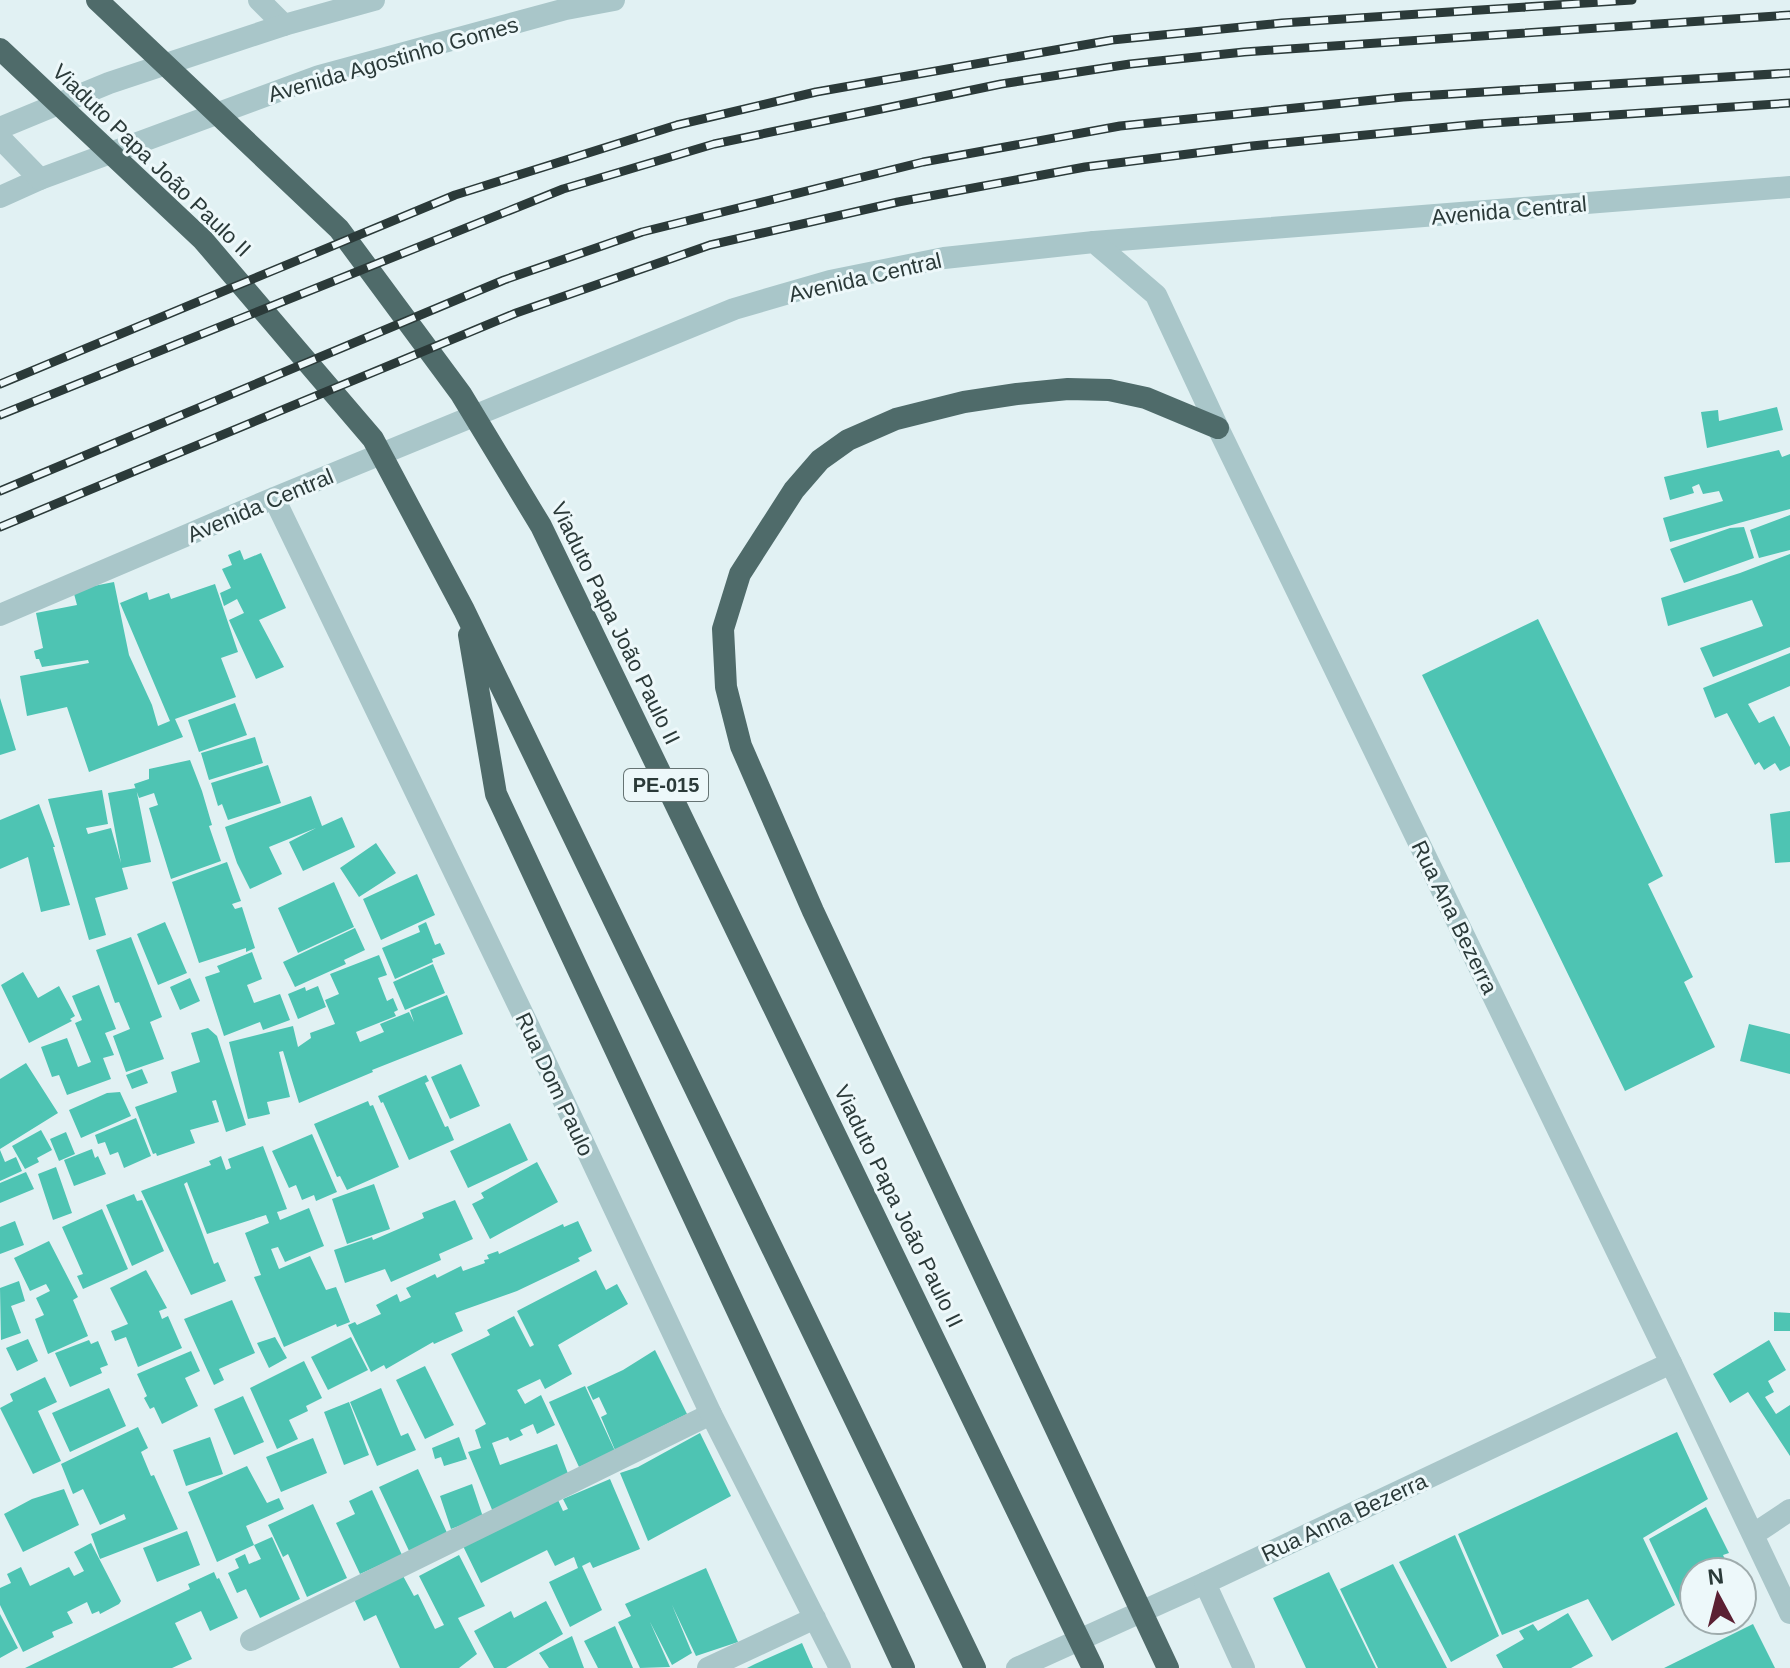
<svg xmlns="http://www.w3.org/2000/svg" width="1790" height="1668" font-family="Helvetica,sans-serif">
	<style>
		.building { fill: #4ec4b3 }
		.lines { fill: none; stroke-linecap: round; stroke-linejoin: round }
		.service { stroke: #a9c6c9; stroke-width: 22 }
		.minor { stroke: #a9c6c9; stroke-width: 22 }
		.tertiary { stroke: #a9c6c9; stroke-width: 22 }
		.trunk { stroke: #4f6b6a; stroke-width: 22 }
		.rail-casing { stroke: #2b3a39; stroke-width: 9 }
		.rail { stroke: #edf8fa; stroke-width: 6; stroke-dasharray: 18; stroke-linecap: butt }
		.labels { text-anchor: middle; stroke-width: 6; stroke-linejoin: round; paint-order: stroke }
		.shield { fill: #edf8fa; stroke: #657373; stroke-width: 2 }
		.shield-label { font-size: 20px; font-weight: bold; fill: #2b3a39 }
		.street-label { font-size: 22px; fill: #2b3a39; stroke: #edf8fa }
	</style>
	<rect width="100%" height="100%" fill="#e1f1f3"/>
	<path class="building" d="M1777,407L1783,430L1707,448L1701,412L1718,410L1719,421Z
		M1779,450L1782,457L1790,454V509L1670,542L1663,518L1723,501L1719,491L1703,494L1699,484L1692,487L1694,493L1670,500L1664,477Z
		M1790,515V550L1759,558L1750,530Z
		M1744,527L1754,558L1684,583L1670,549L1730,528Z
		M240,550L244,560L261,553L286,608L259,620L284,667L256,679L229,620L244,613L237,599L224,606L220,593L231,588L222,569L232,565L228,555Z
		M1790,554V647L1713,677L1700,648L1763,626L1752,600L1668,626L1661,598L1740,573Z
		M114,582L129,655L152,705L158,726L170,721L120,603L147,592L149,600L169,593L171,599L215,584L238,652L221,658L236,697L175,719L183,737L89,772L67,707L27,716L20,676L89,663L88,660L42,667L39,659H36L34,651L43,648L36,613L77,605L73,590Z
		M1538,619L1663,876L1648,884L1693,977L1684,982L1715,1047L1625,1091L1422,675Z
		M1790,653V686L1748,704L1759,723L1774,716L1790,747V766L1780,771L1775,763L1764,770L1759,762L1755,765L1727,713L1715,718L1703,688Z
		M0,698L16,750L0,755Z
		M235,703L247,735L199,752L188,720Z
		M255,737L263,763L209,780L201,753Z
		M190,760L202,791L212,825L209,826L221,861L171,879L149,808L158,805L154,793L139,798L134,784L149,779V769Z
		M268,765L281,803L228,820L222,804L218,806L211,783Z
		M136,788L151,862L122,868L128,889L95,898L106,935L89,940L48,799L102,790L108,824L86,828L88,834L111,828L121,863L108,793Z
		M311,796L322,826L342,817L355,847L303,871L289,842L316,828L269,847L282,874L250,889L237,863L225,827Z
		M39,804L55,847H53L70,905L41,912L28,857L0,869V820Z
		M1790,811V862L1775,863L1770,814Z
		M376,843L396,873L359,897L340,868Z
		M227,862L241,901L232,904L235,909L242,907L255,948L246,952V948L199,963L172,882Z
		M417,874L435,915L381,940L363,899Z
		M334,882L354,927L298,953L278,908Z
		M165,922L187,973L158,985L137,934Z
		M426,922L435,945L440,943L445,954L432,959L433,962L395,979L382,948L420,932L418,926Z
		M355,928L365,950L344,960L346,964L295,987L283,962Z
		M131,937L162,1017L150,1022L164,1059L126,1072L113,1036L130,1029L119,1002L115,1003L96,950Z
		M252,952L262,979L247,985L254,1003L280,994L290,1020L263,1030L260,1022L224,1036L205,977L220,972L217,966Z
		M379,955L387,975L378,978L387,1001L393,998L398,1010L394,1012L396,1016L356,1032L360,1042L384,1032L380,1024L409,1012L414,1022L410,1010L447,995L463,1034L372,1070L373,1072L299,1103L283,1051L279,1052L290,1097L267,1102L270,1114L248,1119L229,1042L293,1026L298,1047L311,1038L310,1033L335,1024L325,1000L339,994L330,974Z
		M433,964L445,993L405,1010L393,982Z
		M23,972L38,998L59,986L75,1016L70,1019L72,1021L29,1043L1,985Z
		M190,978L200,1001L180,1010L170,987Z
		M99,985L116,1029L105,1033L114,1055L103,1058L111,1079L67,1095L59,1075L52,1077L41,1047L67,1038L78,1067L91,1062L75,1023L82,1020L72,996Z
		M318,986L326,1007L298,1019L288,994L305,987L306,991Z
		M1749,1024L1790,1034V1074L1740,1061Z
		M208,1028L217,1036L246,1125L226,1132L216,1100L212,1101L219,1122L190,1130L195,1143L157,1156L156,1153L153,1154L135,1107L177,1092L171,1072L200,1062L191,1033Z
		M26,1063L58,1113L0,1149V1079Z
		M461,1064L480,1106L450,1119L431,1077Z
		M142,1069L148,1083L132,1089L126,1075Z
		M426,1075L429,1081L425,1083L445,1127L448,1126L454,1140L409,1160L383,1102L381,1103L378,1096Z
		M120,1092L131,1116L81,1138L69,1110L107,1093Z
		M368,1101L370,1106L373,1105L399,1167L347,1190L340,1176L337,1177L314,1124Z
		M136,1118L151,1156L124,1168L118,1152L110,1155L105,1142L98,1144L95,1135Z
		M510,1123L528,1160L468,1188L450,1151Z
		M41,1130L52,1150L37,1158L39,1162L25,1169L12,1146Z
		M66,1132L75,1154L59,1161L50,1139Z
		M312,1134L337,1192L316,1201L314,1195L302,1200L296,1185L289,1188L272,1151Z
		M263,1146L287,1209L277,1212L280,1220L309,1208L324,1246L285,1262L278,1247L271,1249L279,1269L310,1256L326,1290L336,1287L350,1322L337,1327L336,1324L284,1347L254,1277L261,1275L245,1233L269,1223L266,1215L207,1234L187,1182L184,1184L214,1264L218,1262L226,1281L191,1295L141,1191L211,1165L209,1161L221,1156L226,1170L231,1168L228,1159Z
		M92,1149L95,1158L98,1156L106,1174L74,1186L64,1160Z
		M0,1150L5,1162L16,1157L22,1171L0,1181Z
		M537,1162L558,1202L490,1239L472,1204L484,1198L481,1193Z
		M56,1167L72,1213L53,1220L38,1174Z
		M26,1172L34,1189L0,1203V1183Z
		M374,1184L390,1229L347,1244L332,1199Z
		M134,1194L137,1201L142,1200L164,1251L132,1266L106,1205Z
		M455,1200L473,1239L439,1254L441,1260L391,1282L385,1269L345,1283L334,1250L372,1237L373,1240L424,1218L422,1213Z
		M102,1209L128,1269L83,1289L77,1276L83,1274L62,1227Z
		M15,1221L24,1245L0,1254V1227Z
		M578,1221L592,1251L578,1258L580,1261L517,1291L455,1313L463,1331L434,1344L433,1342L386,1369L384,1365L371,1372L348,1325L355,1322L357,1325L381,1314L376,1305L397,1294L400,1302L411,1297L406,1288L435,1274L437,1278L461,1266L463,1271L485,1263L484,1260L489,1259L487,1255L498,1251L499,1254L563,1224L564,1227Z
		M49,1241L78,1297L73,1300L88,1336L48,1354L35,1319L44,1315L36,1298L50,1291L46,1284L30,1291L14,1258Z
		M146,1270L167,1308L159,1311L162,1319L168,1316L182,1348L138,1367L126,1337L115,1341L111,1331L128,1324L110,1288Z
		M596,1270L606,1290L617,1284L628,1304L558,1345L572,1374L545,1389L540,1379L517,1390L525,1404L541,1395L555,1425L537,1434L533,1424L520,1430L523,1435L510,1441L508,1437L492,1443L500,1465L557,1444L570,1479L493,1512L468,1452L481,1448L475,1430L486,1424L451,1354L490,1335L487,1330L514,1316L530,1347L534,1345L517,1311Z
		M19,1281L25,1301L11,1306L21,1333L1,1340L0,1288Z
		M232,1300L255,1353L219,1369L224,1380L214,1385L184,1319Z
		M1774,1312L1790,1313V1331H1774Z
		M275,1337L287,1358L269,1368L257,1343Z
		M351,1337L368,1370L328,1390L311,1357Z
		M28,1339L38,1361L17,1371L6,1348Z
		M89,1340L91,1344L98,1341L108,1365L100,1368L102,1373L70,1387L55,1353Z
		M1769,1340L1786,1370L1768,1381L1774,1392L1765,1397L1776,1414L1790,1405V1456L1748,1392L1730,1403L1713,1374Z
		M655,1350L687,1414L615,1450L601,1417L607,1414L599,1397L593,1400L587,1387L623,1370Z
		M191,1351L200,1371L185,1378L198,1406L162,1424L154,1407L150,1409L144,1398L147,1396L137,1374Z
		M304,1361L322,1398L306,1406L308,1411L289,1420L298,1439L277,1449L250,1388Z
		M425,1366L454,1425L425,1439L396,1380Z
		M45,1377L57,1402L38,1411L61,1461L33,1474L0,1408L13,1401L10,1394Z
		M585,1386L615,1451L579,1467L549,1402Z
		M109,1388L126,1426L70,1452L52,1413Z
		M381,1388L401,1436L408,1433L416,1450L377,1466L350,1402Z
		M243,1396L264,1442L234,1455L214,1409Z
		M349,1402L369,1455L344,1465L324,1412Z
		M138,1427L148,1448L141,1452L151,1476L154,1475L178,1529L100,1559L91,1534L126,1519L124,1514L100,1525L83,1489L73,1494L61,1464Z
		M1677,1432L1708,1499L1643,1538L1675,1605L1612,1641L1588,1599L1502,1635L1458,1534Z
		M700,1433L731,1496L648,1541L620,1473L638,1467Z
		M210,1437L223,1474L186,1486L173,1450Z
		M459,1437L467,1459L444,1466L441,1457L435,1459L432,1448Z
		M313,1438L327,1473L281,1492L266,1457Z
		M247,1466L267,1503L279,1498L284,1509L246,1526L254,1545L217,1562L188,1492Z
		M418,1469L448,1535L410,1553L379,1487Z
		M610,1479L640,1549L593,1568L590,1562L582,1566L602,1610L570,1627L549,1582L578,1568L574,1557L555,1566L547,1550L481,1583L463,1546L558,1500L563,1511L568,1509L563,1499Z
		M472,1484L483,1517L451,1529L440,1496Z
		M64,1489L79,1525L23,1552L4,1514L32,1499Z
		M372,1490L402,1555L360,1574L336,1523L355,1514L349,1501Z
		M313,1504L347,1578L307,1597L288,1554L283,1557L268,1525Z
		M1706,1507L1729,1553L1723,1555L1731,1572H1694V1595L1691,1597L1692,1600L1681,1607L1649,1539Z
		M187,1531L200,1565L157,1582L143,1548Z
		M1455,1535L1499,1636L1451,1662L1399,1562Z
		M272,1537L300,1599L260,1618L246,1589L237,1593L228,1573L239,1568L235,1559L245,1554L249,1564L261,1559L254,1545Z
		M91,1543L121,1601L119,1604L100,1614L99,1611L92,1614L87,1602L67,1612L73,1623L52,1632L54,1637L23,1652L0,1605V1588L11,1583L7,1574L21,1567L30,1586L69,1567L74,1576L84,1571L74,1552Z
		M459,1555L485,1606L458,1618L477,1654L459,1668H400L376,1615L364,1621L352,1595L402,1574L414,1596L418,1594L435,1629L444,1625L419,1576Z
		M1393,1564L1447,1668H1378L1340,1589Z
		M706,1568L738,1642L696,1656L672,1605L692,1653L672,1665L650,1622L670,1667L640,1668L618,1622L631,1616L625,1604Z
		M214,1572L217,1579L219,1578L238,1618L210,1631L201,1611L175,1623L192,1659L172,1668H25L190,1589L188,1584Z
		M1329,1572L1376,1668H1306L1273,1598Z
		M546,1601L563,1634L506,1668H494L474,1631L511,1611L514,1618Z
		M1568,1613L1593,1656L1571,1668H1503L1496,1655L1524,1639L1519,1631L1533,1624L1538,1631Z
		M0,1614L18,1648L0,1658Z
		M1753,1624L1775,1668H1664Z
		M615,1626L633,1668H598L584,1641Z
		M572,1636L584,1668H549L539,1653Z
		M802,1643L813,1668H747L755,1664Z"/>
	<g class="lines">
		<path class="service" d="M259,0L284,25
			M0,197L40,179
			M1094,242L1790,187
			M251,1640L711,1414"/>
		<path class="minor" d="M0,128L109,83L284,25L374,0
			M0,138L40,179L319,76L566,9L614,0
			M274,498L528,1025L711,1414L840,1668
			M0,615L274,498L734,309L830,281L944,258L1094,242L1156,295L1218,428
			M1671,1363L1790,1613
			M1754,1534L1790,1510
			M708,1668L815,1618
			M1017,1668L1205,1583"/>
		<path class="tertiary" d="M1218,428L1671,1363L1205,1583L1244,1668"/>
		<path class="trunk" d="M97,0L339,229L461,394L541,526L1093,1668
			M0,49L203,240L373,439L464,610L975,1668
			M469,635L496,794L904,1668
			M1168,1668L813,911L741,746L726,687L723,629L740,574L794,490L820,460L848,440L896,419L964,402L1017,394L1068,389L1109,390L1146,398L1218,428"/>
		<defs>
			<path id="rail" d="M0,384L455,195L677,125L816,92L1112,40L1282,23L1632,0
				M0,415L563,189L714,144L1001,84L1130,64L1244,52L1790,15
				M0,491L504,280L642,232L923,162L1120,126L1403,97L1790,73
				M0,527L516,313L710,245L898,202L1085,167L1252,146L1479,124L1790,103"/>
		</defs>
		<use href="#rail" class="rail-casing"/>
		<use href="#rail" class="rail"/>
	</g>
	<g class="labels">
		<rect class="shield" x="624" y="769" width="84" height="32" rx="6"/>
		<g class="shield-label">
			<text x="666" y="792">PE-015</text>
		</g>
		<g class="street-label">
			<text transform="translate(393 59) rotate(-16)" y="8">Avenida Agostinho Gomes</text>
			<text transform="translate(152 160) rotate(44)" y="8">Viaduto Papa João Paulo II</text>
			<text transform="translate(1509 210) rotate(-5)" y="8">Avenida Central</text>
			<text transform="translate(865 277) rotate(-13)" y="8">Avenida Central</text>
			<text transform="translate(260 505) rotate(-23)" y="8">Avenida Central</text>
			<text transform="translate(616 623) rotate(64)" y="8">Viaduto Papa João Paulo II</text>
			<text transform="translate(1455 917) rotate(64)" y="8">Rua Ana Bezerra</text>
			<text transform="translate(555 1084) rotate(65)" y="8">Rua Dom Paulo</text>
			<text transform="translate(899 1206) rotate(64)" y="8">Viaduto Papa João Paulo II</text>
			<text transform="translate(1344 1517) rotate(-25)" y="8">Rua Anna Bezerra</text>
		</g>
	</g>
	<g transform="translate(1718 1596) rotate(353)"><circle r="38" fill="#edf8fa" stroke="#9facad" stroke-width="2"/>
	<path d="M0-6L14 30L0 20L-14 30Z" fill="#5b2033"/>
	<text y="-12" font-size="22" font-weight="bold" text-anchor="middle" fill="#2b3a39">N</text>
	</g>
</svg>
